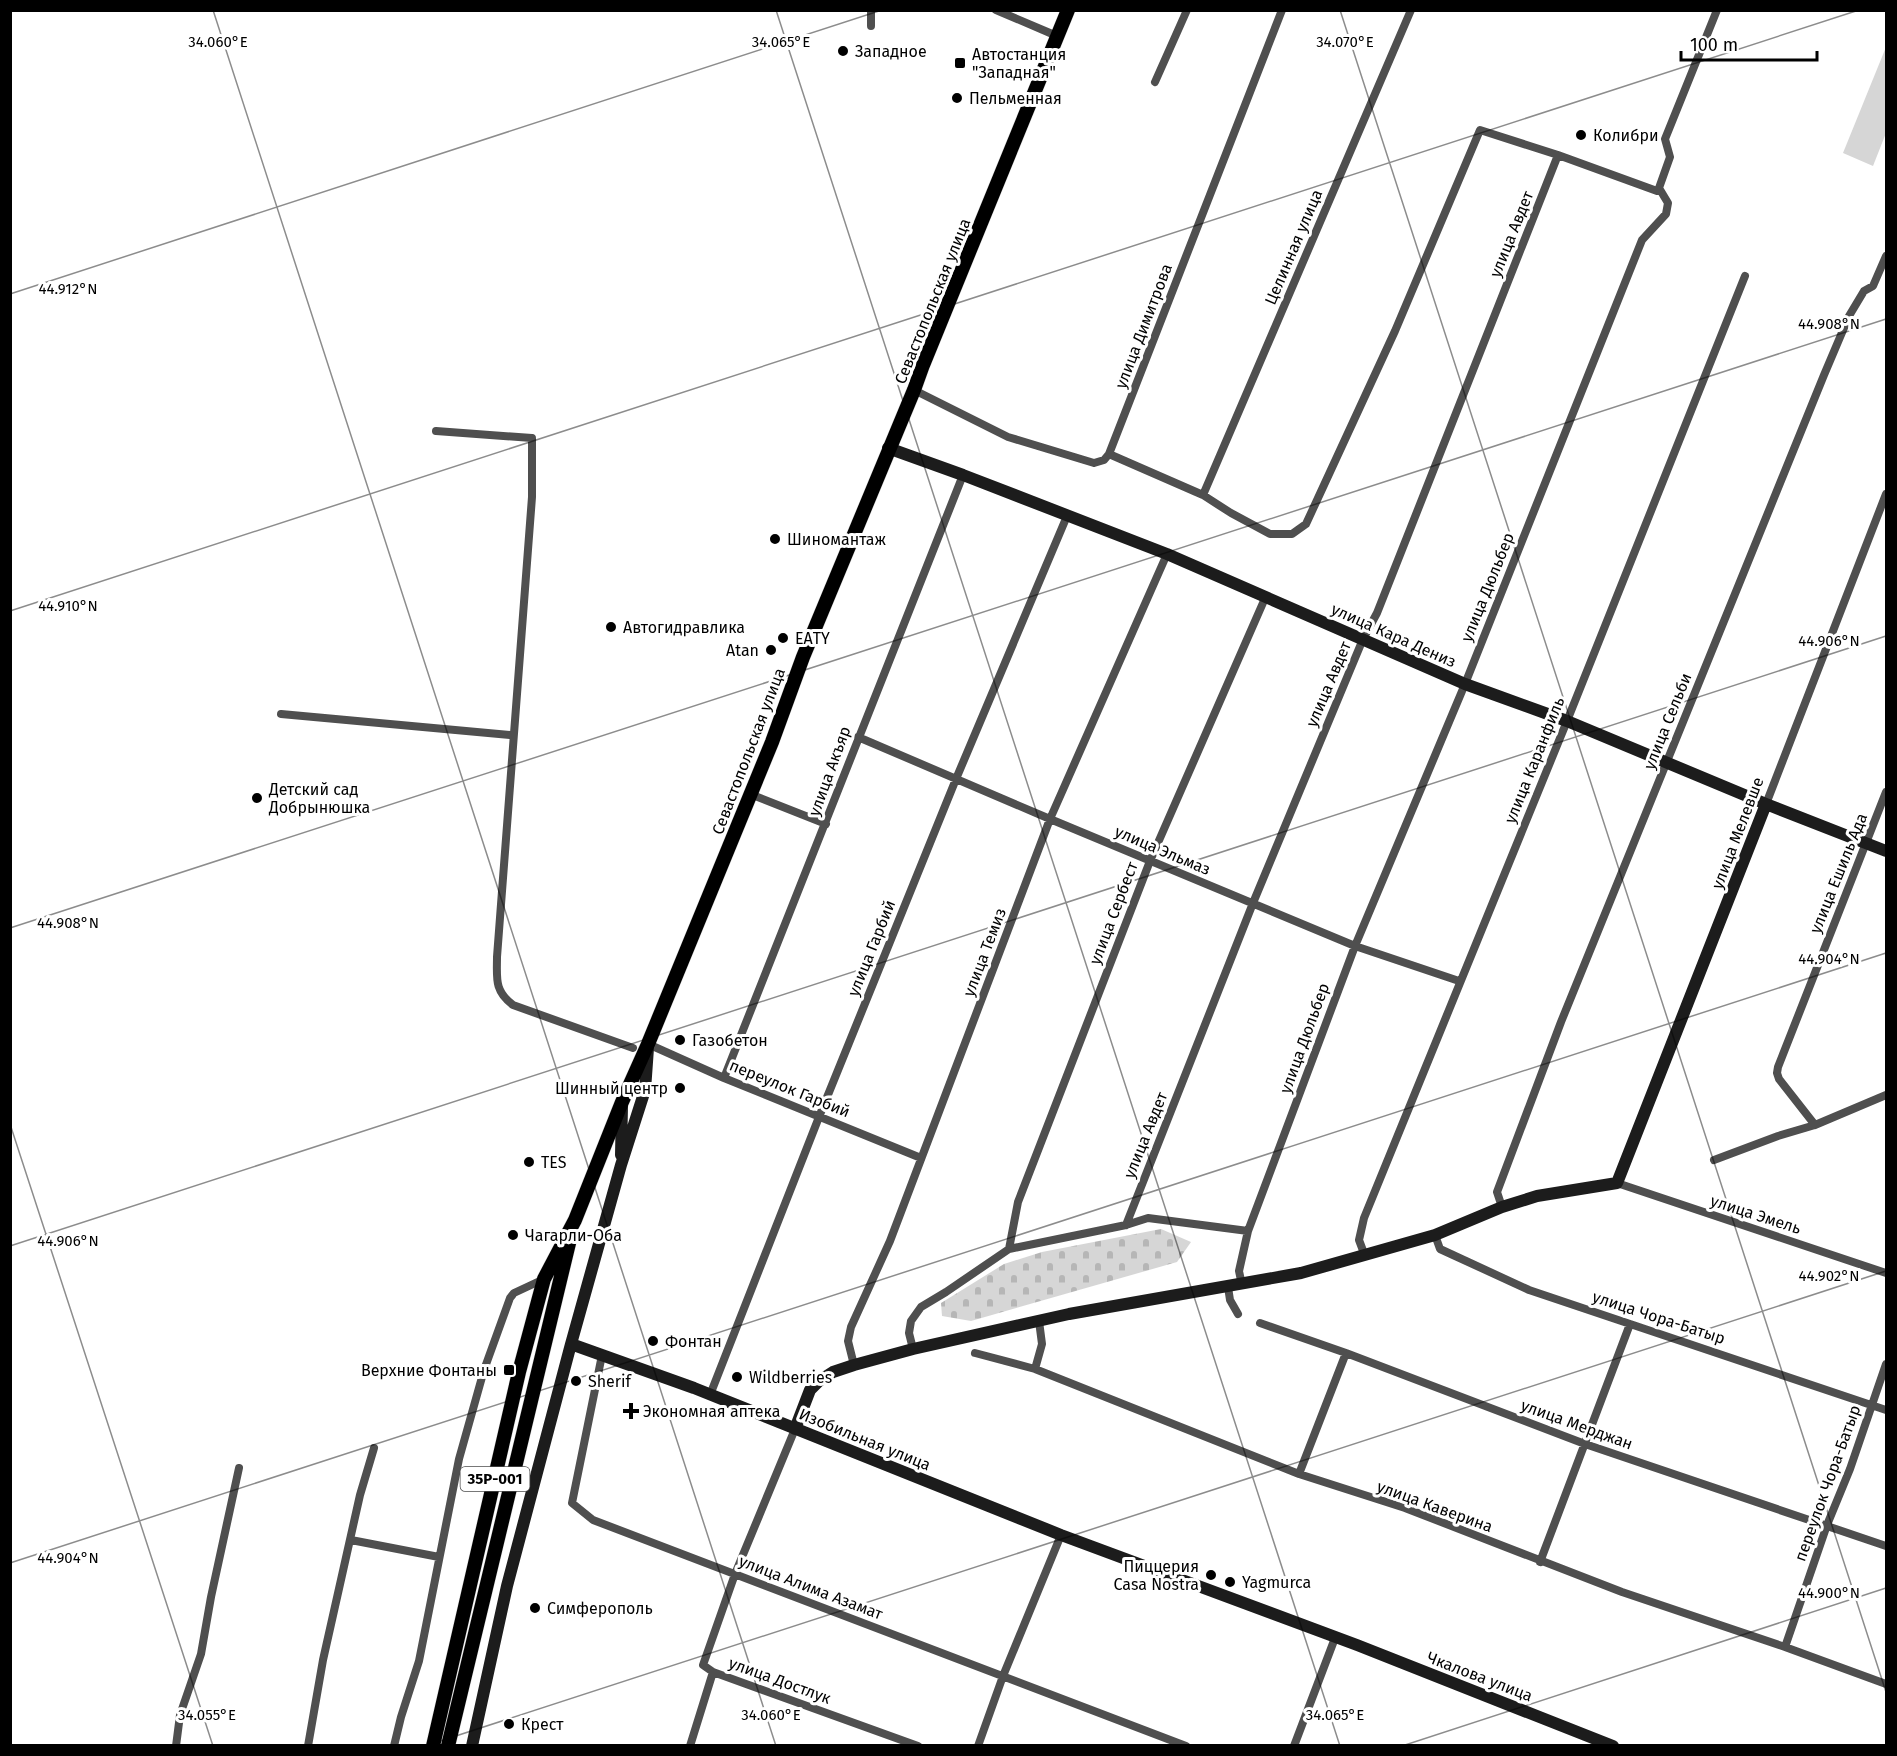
<svg xmlns="http://www.w3.org/2000/svg" width="1897" height="1756" font-family="'Fira Sans',sans-serif">
	<style>
		.grass { fill: #d6d6d6 }
		.cemetery { fill: url(#cemetery-stones) }
		.lines { fill: none; stroke-linecap: round; stroke-linejoin: round }
		.primary-casing { stroke: #dbdbdb; stroke-width: 15 }
		.street { stroke: #4f4f4f; stroke-width: 8 }
		.secondary { stroke: #1c1c1c; stroke-width: 12 }
		.primary { stroke: #000; stroke-width: 14 }
		.ticks { fill: none; stroke: #000; stroke-width: 1.5; stroke-opacity: 0.45 }
		.poi-dot { fill: #000; stroke: #fff; stroke-width: 2 }
		.labels { text-anchor: middle; stroke-width: 6; stroke-linejoin: round; paint-order: stroke }
		.shield { fill: #fff; stroke: #4c4c4c; stroke-width: 1.5 }
		.shield-label { font-size: 15px; font-weight: bold; fill: #000 }
		.poi-label { font-size: 16px; fill: #000; stroke: #fff; text-anchor: start }
		.street-label { font-size: 16px; fill: #000; stroke: #fff }
		.ticks-label { font-size: 15px; text-anchor: middle; fill: #000; stroke: #fff; stroke-width: 6; stroke-linejoin: round; paint-order: stroke }
	</style>
	<defs>
		<pattern id="cemetery-stones" width="16" height="16" patternUnits="userSpaceOnUse" patternTransform="scale(1.5)"><rect width="16" height="16" fill="#d6d6d6"/><path d="M2 7V4a2 2 0 0 1 4 0v3zM10 15v-3a2 2 0 0 1 4 0v3z" fill="#b6b6b6"/></pattern>
	</defs>
	<rect width="100%" height="100%" fill="#fff"/>
	<path class="grass" d="M1886,47V133L1873,166L1843,153Z"/>
	<path class="cemetery" d="M1161,1229L1191,1242L1177,1262L971,1321L942,1316L941,1303L1004,1264L1042,1252Z"/>
	<g class="lines">
		<defs>
			<path id="primary" d="M433,1746L519,1372L544,1279L575,1220L622,1102L648,1044L772,742L803,657L914,390L923,365L1068,10
				M448,1746L570,1239"/>
		</defs>
		<use href="#primary" class="primary-casing"/>
		<path class="street" d="M871,10V26
			M996,10L1057,36
			M1155,82L1187,10
			M914,390L1008,437L1094,463L1104,460L1109,454L1282,10
			M436,431L532,438V497L497,957C497,978 494,991 513,1005L633,1048
			M1109,454L1203,495L1231,513L1270,534H1292L1306,524L1318,498L1395,331L1480,130L1558,155L1657,191L1659,188
			M1203,495L1411,10
			M281,714L510,735
			M858,737L1050,819L1355,946L1459,981
			M750,794L826,824
			M1766,804L1886,494
			M648,1044L724,1078L921,1158
			M724,1078L963,475
			M1815,1125L1779,1079L1777,1073L1778,1067L1886,792
			M1714,1160L1778,1136L1815,1125L1886,1095
			M1617,1183L1886,1273
			M1502,1207L1497,1192L1561,1022L1824,375L1849,316L1864,291L1873,286L1886,256
			M1126,1225L1253,903L1363,639L1377,613L1558,155
			M1435,1235L1440,1249L1529,1290L1886,1410
			M1009,1249L1018,1202L1150,861L1266,596
			M1365,1256L1359,1240L1364,1218L1567,721L1745,276
			M1242,1285L1239,1271L1248,1231L1355,946L1465,684L1642,240L1666,214L1668,203L1659,188L1670,157L1665,139L1717,10
			M1228,1287L1230,1300L1238,1314
			M1260,1323L1346,1353L1585,1444L1886,1546
			M913,1349L909,1333L911,1321L921,1307L946,1292L1009,1249L1126,1225L1148,1218L1248,1231
			M975,1353L1035,1369L1299,1474L1405,1508L1622,1592L1785,1647L1886,1684
			M602,1355L572,1503L593,1520L1186,1746
			M854,1365L848,1341L851,1327L890,1241L1050,819L1167,554
			M1035,1369L1042,1344L1039,1321
			M710,1395L819,1117L956,779L1067,516
			M795,1429L735,1574L703,1665L713,1672L918,1746
			M1299,1474L1346,1353
			M351,1540L439,1557
			M1540,1562L1630,1324
			M1785,1647L1827,1525L1850,1469L1886,1364
			M176,1746L180,1715L201,1654L211,1597L239,1468
			M308,1746L323,1660L360,1495L374,1448
			M394,1746L401,1717L419,1661L459,1459L484,1370L510,1298L514,1293L544,1279
			M690,1746L713,1672
			M978,1746L1003,1676L1061,1535
			M1294,1746L1335,1638"/>
		<path class="secondary" d="M888,448L963,475L1167,554L1465,684L1567,721L1766,804L1886,851
			M648,1048L645,1090L621,1165L571,1344L694,1388L1061,1535L1357,1645L1613,1746
			M621,1155L622,1106
			M795,1429L810,1390L819,1381L833,1372L854,1365L913,1349L1069,1314L1301,1273L1435,1235L1502,1207L1537,1196L1617,1183L1766,804
			M472,1746L507,1586L571,1344"/>
		<use href="#primary" class="primary"/>
	</g>
	<path class="ticks" d="M213,10L776,1746M776,10L1340,1746M1340,10L1886,1692M10,294L882,10M10,611L1859,10M10,928L1886,319M10,1124L213,1746M10,1246L1886,636M10,1563L1886,953M425,1746L1886,1271M1402,1746L1886,1588"/>
	<g class="poi-dot">
		<circle cx="843" cy="51" r="6"/>
		<rect x="954" y="57" width="12" height="12" rx="3"/>
		<circle cx="957" cy="98" r="6"/>
		<circle cx="1581" cy="135" r="6"/>
		<circle cx="775" cy="539" r="6"/>
		<circle cx="611" cy="627" r="6"/>
		<circle cx="783" cy="638" r="6"/>
		<circle cx="771" cy="650" r="6"/>
		<circle cx="257" cy="798" r="6"/>
		<circle cx="680" cy="1040" r="6"/>
		<circle cx="680" cy="1088" r="6"/>
		<circle cx="529" cy="1162" r="6"/>
		<circle cx="513" cy="1235" r="6"/>
		<circle cx="653" cy="1341" r="6"/>
		<rect x="503" y="1364" width="12" height="12" rx="3"/>
		<circle cx="737" cy="1377" r="6"/>
		<circle cx="576" cy="1381" r="6"/>
		<path d="M628 1402h6v6h6v6h-6v6h-6v-6h-6v-6h6z"/>
		<circle cx="1211" cy="1575" r="6"/>
		<circle cx="1230" cy="1582" r="6"/>
		<circle cx="535" cy="1608" r="6"/>
		<circle cx="509" cy="1724" r="6"/>
	</g>
	<g class="labels">
		<rect class="shield" x="460.5" y="1467" width="69" height="24" rx="4.5"/>
		<g class="shield-label">
			<text x="495" y="1484">35Р-001</text>
		</g>
		<g class="poi-label">
			<text x="855" y="57">Западное</text>
			<text x="972" y="60">Автостанция<tspan x="972" dy="18">"Западная"</tspan></text>
			<text x="969" y="104">Пельменная</text>
			<text x="1593" y="141">Колибри</text>
			<text x="787" y="545">Шиномантаж</text>
			<text x="623" y="633">Автогидравлика</text>
			<text x="795" y="644">EАTY</text>
			<text x="759" y="656" text-anchor="end">Atan</text>
			<text x="269" y="795">Детский сад<tspan x="269" dy="18">Добрынюшка</tspan></text>
			<text x="692" y="1046">Газобетон</text>
			<text x="668" y="1094" text-anchor="end">Шинный центр</text>
			<text x="541" y="1168">TES</text>
			<text x="525" y="1241">Чагарли-Оба</text>
			<text x="665" y="1347">Фонтан</text>
			<text x="497" y="1376" text-anchor="end">Верхние Фонтаны</text>
			<text x="749" y="1383">Wildberries</text>
			<text x="588" y="1387">Sherif</text>
			<text x="643" y="1417">Экономная аптека</text>
			<text x="1199" y="1572" text-anchor="end">Пиццерия<tspan x="1199" dy="18">Casa Nostra</tspan></text>
			<text x="1242" y="1588">Yagmurca</text>
			<text x="547" y="1614">Симферополь</text>
			<text x="521" y="1730">Крест</text>
		</g>
		<g class="street-label">
			<text transform="translate(1511 234) rotate(-68)" y="6">улица Авдет</text>
			<text transform="translate(1293 247) rotate(-67)" y="6">Целинная улица</text>
			<text transform="translate(932 301) rotate(-68)" y="6">Севастопольская улица</text>
			<text transform="translate(1143 326) rotate(-69)" y="6">улица Димитрова</text>
			<text transform="translate(1487 587) rotate(-68)" y="6">улица Дюльбер</text>
			<text transform="translate(1394 635) rotate(24)" y="6">улица Кара Дениз</text>
			<text transform="translate(1328 684) rotate(-67)" y="6">улица Авдет</text>
			<text transform="translate(1667 721) rotate(-68)" y="6">улица Сельби</text>
			<text transform="translate(748 751) rotate(-69)" y="6">Севастопольская улица</text>
			<text transform="translate(1534 760) rotate(-68)" y="6">улица Каранфиль</text>
			<text transform="translate(829 771) rotate(-70)" y="6">улица Акъяр</text>
			<text transform="translate(1737 833) rotate(-69)" y="6">улица Мелевше</text>
			<text transform="translate(1163 850) rotate(23)" y="6">улица Эльмаз</text>
			<text transform="translate(1838 873) rotate(-68)" y="6">улица Ешиль Ада</text>
			<text transform="translate(1113 913) rotate(-69)" y="6">улица Сербест</text>
			<text transform="translate(871 948) rotate(-68)" y="6">улица Гарбий</text>
			<text transform="translate(984 952) rotate(-69)" y="6">улица Темиз</text>
			<text transform="translate(1304 1038) rotate(-70)" y="6">улица Дюльбер</text>
			<text transform="translate(790 1088) rotate(22)" y="6">переулок Гарбий</text>
			<text transform="translate(1145 1135) rotate(-68)" y="6">улица Авдет</text>
			<text transform="translate(1756 1214) rotate(18)" y="6">улица Эмель</text>
			<text transform="translate(1659 1317) rotate(18)" y="6">улица Чора-Батыр</text>
			<text transform="translate(1577 1424) rotate(20)" y="6">улица Мерджан</text>
			<text transform="translate(865 1439) rotate(22)" y="6">Изобильная улица</text>
			<text transform="translate(1827 1483) rotate(-70)" y="6">переулок Чора-Батыр</text>
			<text transform="translate(1435 1506) rotate(20)" y="6">улица Каверина</text>
			<text transform="translate(811 1587) rotate(21)" y="6">улица Алима Азамат</text>
			<text transform="translate(1480 1676) rotate(21)" y="6">Чкалова улица</text>
			<text transform="translate(780 1680) rotate(20)" y="6">улица Достлук</text>
		</g>
	</g>
	<g class="ticks-label">
		<text x="218" y="47">34.060°E</text>
		<text x="781" y="47">34.065°E</text>
		<text x="1345" y="47">34.070°E</text>
		<text x="68" y="294">44.912°N</text>
		<text x="1829" y="329">44.908°N</text>
		<text x="68" y="611">44.910°N</text>
		<text x="1829" y="646">44.906°N</text>
		<text x="68" y="928">44.908°N</text>
		<text x="1829" y="964">44.904°N</text>
		<text x="68" y="1246">44.906°N</text>
		<text x="1829" y="1281">44.902°N</text>
		<text x="68" y="1563">44.904°N</text>
		<text x="1829" y="1598">44.900°N</text>
		<text x="207" y="1720">34.055°E</text>
		<text x="771" y="1720">34.060°E</text>
		<text x="1335" y="1720">34.065°E</text>
	</g>
	<rect width="1897" height="1756" fill="none" stroke="#000000" stroke-width="24"/>
	<path d="M1681 51v9h136v-9" fill="none" stroke="#000000" stroke-width="3"/>
	<text x="1690" y="51" font-size="18" fill="#000000" stroke="#ffffff" stroke-width="4.5" paint-order="stroke">100 m</text>
</svg>
